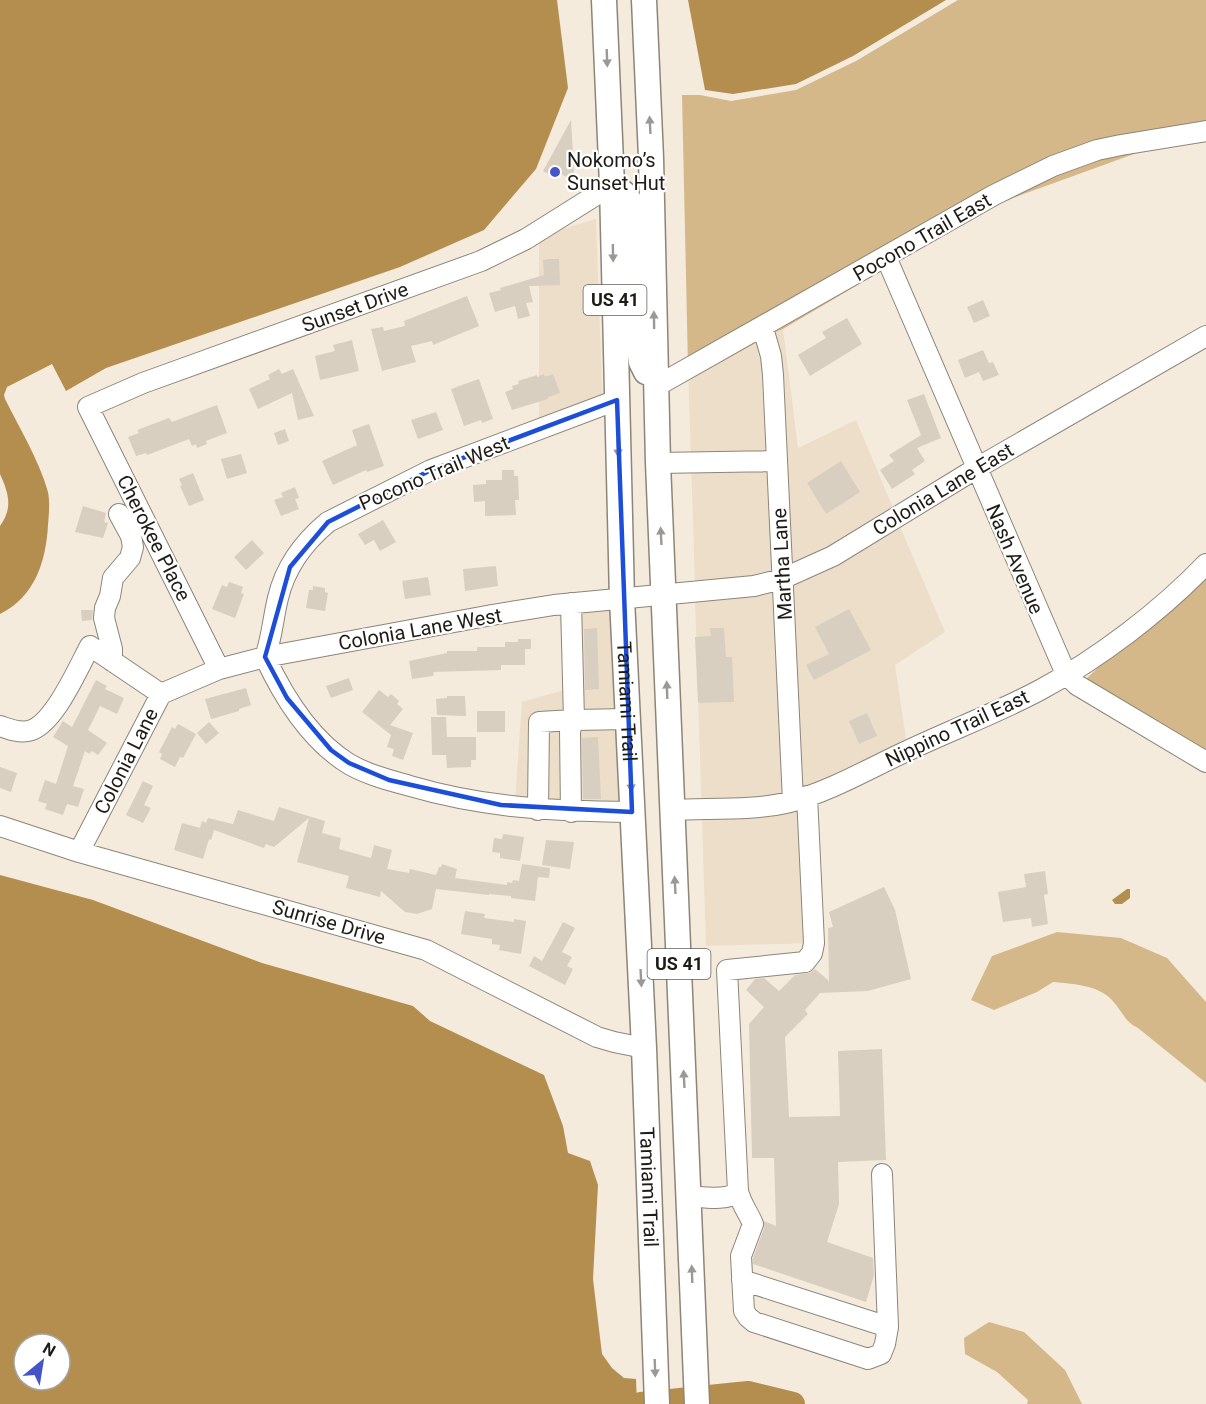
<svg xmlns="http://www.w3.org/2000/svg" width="1206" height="1404" font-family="Roboto,sans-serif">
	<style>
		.built { fill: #ecdec9 }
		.green { fill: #d5b889 }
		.water { fill: #b48e4e; fill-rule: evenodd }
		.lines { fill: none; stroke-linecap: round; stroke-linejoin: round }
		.river { stroke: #b48e4e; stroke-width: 24 }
		.building { fill: #d8cfc1 }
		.minor-casing { stroke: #8d8578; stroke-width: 22 }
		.major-casing { stroke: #8d8578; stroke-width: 27 }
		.minor { stroke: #fff; stroke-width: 20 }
		.major { stroke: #fff; stroke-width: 24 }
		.oneway { fill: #9a9996 }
		.marked { fill: none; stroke: #1d4ed8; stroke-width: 4.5; stroke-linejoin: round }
		.poi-dot { fill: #4555c9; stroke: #fff; stroke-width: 2 }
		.labels { text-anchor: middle; stroke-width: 4.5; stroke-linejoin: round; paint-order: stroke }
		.shield { fill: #fff; stroke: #62605c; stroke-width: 1.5 }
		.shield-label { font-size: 18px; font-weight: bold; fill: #1f1c16 }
		.poi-label { font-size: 20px; fill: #1f1c16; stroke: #fff; text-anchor: start }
		.street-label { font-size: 20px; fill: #1f1c16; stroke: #fff }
	</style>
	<rect width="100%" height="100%" fill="#f4ebdc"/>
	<path class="built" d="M596,219L603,414L539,426V236Z
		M783,329L798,448L856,420L894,510L830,550L768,576L695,584L688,367Z
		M899,524L945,632L895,665L908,752L802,804L812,943L706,946L695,599L754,593Z
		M609,599L621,715L625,817L515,801L522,702L564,690L559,605Z"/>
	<path class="green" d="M958,0H1206V135L1156,146L993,205L783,329L688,367L682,95H700L731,101L796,90L856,61Z
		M1206,563V756L1084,681Z
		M1057,932L1121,938L1167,958L1206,1002V1083L1138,1028C1125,1022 1122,1011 1112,1000C1098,985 1073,984 1053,982L1037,992L994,1010L971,1000L992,956Z
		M989,1322L1024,1332L1065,1370L1082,1404H1027L1028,1400L997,1372L965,1354L964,1338Z"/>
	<path class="water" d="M0,0H557L568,88L536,169L484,230L400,267L106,368L66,391L52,364L7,387L4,395L5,399C20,429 39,460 48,492C50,503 49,513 48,525C46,561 35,597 0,614V526C13,508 9,494 0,474Z
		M688,0H946L853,56L796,84L733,94L705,90Z
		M0,875L93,900L262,963L413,1006L430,1021L544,1075L563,1126L568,1153L590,1161L598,1185L593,1279L602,1354L612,1368L624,1378L636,1379L637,1404H0ZM24,1344H60V1380H24Z
		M1127,889H1130V898L1122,904H1115L1112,900Z"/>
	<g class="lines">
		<path class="river" d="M641,1404L748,1393L793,1404"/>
	</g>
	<path class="building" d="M571,120L574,172L570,179L559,173L556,178L543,171Z
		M548,259H559L560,285L529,286L533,302L526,303L530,316L518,319L515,306L495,312L489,293L501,290L500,288L544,275L543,260Z
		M467,296L479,326L433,345L432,341L411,346L416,362L382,371L371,329L383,327L384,331L405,326L404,321Z
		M983,300L990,316L974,323L967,307Z
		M847,318L862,344L810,376L798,355L826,338L822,332Z
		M352,340L359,371L320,380L315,356L335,351L333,345Z
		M983,350L989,363L993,362L999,375L983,381L979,372L965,378L958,360Z
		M279,369L282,374L293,369L314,416L298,420L292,393L258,409L249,389L270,379L268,375Z
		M544,374L545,377L553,374L560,393L548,397V399L512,410L505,392L513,389L512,386L519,384L518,381L537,375V377Z
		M479,379L493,419L482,423L481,420L464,426L451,389Z
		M924,394L941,438L917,448L925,461L912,470L915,474L892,489L880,470L894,461L889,455L921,435L907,400Z
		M217,405L227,433L206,441L207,444L197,448L196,444L192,446L189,439L147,455L146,453L136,456L128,437L139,433L137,430L169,418L172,422Z
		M436,412L443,430L418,439L411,420Z
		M369,424L384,466L367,472L366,470L333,485L322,461L357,445L352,430Z
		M285,429L289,441L278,445L274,433Z
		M241,454L247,473L227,479L221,459Z
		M841,461L860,492L826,514L807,483Z
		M502,470H514V476H518L519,500H515L516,515L485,516V501L474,502L473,485L486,484V480H502Z
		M193,473L204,500L189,506L180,486L182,485L179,479Z
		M295,487L299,498L295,499L299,509L281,516L274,500L283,497L281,493Z
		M83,506L106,513L104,522L108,523L103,538L75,532Z
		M383,520L396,542L380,551L374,540L365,545L358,534Z
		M252,540L264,553L246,570L234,557Z
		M496,566L498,586L465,591L463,569Z
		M428,577L431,595L405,599L402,581Z
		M229,582L243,587L241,593L244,594L235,618L212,609L222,585L227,587Z
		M313,586L325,588V592L328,593L325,611L306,608L309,590H313Z
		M849,609L871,650L814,680L806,665L829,654L815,627Z
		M81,610H93L92,620L82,621Z
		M597,628L599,689L585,690L584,629Z
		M710,628H724L726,657H732L734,702L698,703L695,637L711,636Z
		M518,639H531V649H525V665H501V670L434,672L433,676L412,679L409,661L447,653V651H477V647H505V642H518Z
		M349,678L353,690L331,698L326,686Z
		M96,680L107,686L105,689L124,698L117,714L100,706L88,730L107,743L98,755L92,751L89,754L85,751L73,786L84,789L78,807L67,804L63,815L45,809L47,804L38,801L45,780L56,784L68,746L53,737L63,721L72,727Z
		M246,688L251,705L239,709V711L211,719L205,699Z
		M379,690L388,697L391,694L399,701L397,704L403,709L390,725L413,733L403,760L392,756L394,749L387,747L391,735L362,712Z
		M447,696H465L466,716L437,715L436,699L447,698Z
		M477,711H505V732H477Z
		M867,713L877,736L859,744L849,721Z
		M431,717H446L447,737H476V760H471V767L447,768L446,755H432Z
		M209,722L219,733L206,744L197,733Z
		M178,724L196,734L183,758L180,757L175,767L160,759L162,754L159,752L172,727L175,729Z
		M598,737L601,799H583L582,738Z
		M0,767L17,773L11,792L0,788Z
		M143,781L153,786L144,805L151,808L143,823L126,815Z
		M279,807L325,821L322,833L341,838L339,849L371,858L374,845L392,850L387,869L409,873L410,869L436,875L439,867H441L442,864L457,869L455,878L507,885V882L512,883L513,880L519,881L522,864L550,868L549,878L538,877L535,901L511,898V896L489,894V895L436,889L432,909L417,914L405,912L381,891L380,897L346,888L349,876L297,862L309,818L274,847L266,844L264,848L214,830L211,840L209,839L203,859L174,850L182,823L200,828L202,821L206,823L208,818L233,824L238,810L274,821Z
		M503,834L524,837L520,861L500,858V853L492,852L494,838L502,839Z
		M546,840L574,842L570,869L542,865Z
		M1045,871L1048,894L1044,895L1048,924L1032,927L1031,918L1003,922L998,892L1026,887L1024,874Z
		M884,887L895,910L911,979L868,991L820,993L805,1010L808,1014L785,1037L789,1117L840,1116L838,1051L882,1049L886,1160L838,1162L839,1204L827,1242L873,1258L874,1275L866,1302L753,1264V1258L764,1228V1221L776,1226L774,1158H752L749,1024L764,1007L746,990L755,979L764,978L779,991L795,975L810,973L815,969L829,981L828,928L833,927L829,912Z
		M465,911L485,914L484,918L514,922V919L526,921L521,954L499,950L500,945L492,944V939L461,934Z
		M563,922L575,928L562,952L572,957L567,966L573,969L565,985L529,966L534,956L542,961Z"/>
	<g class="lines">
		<defs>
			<path id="minor" d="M886,257L1066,674L1077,685L1206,762
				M763,328L771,356L773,375L793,801
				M655,387L994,195L1053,166L1097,150L1121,145L1206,131
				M617,400L431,470L328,522C304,542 285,568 278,598C273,618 272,638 265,657C284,698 310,740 349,764C368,775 389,780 410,786C485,808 554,811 632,812
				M658,463L777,461
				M571,603L574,720L628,719
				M112,661V649L104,618L105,608L110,596L113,578L130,558L133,547L131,536L119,514
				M219,669L88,407L143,383L481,261L526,239L612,185
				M0,726C9,729 18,733 28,731C53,727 78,668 90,646L161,694
				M538,810L539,722L574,720L570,730L571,812
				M672,810C711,808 753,811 790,802C829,792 870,768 907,751C951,730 997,713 1040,690C1098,659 1161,611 1206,564
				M0,826L79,852L426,950L597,1037L614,1042L644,1048
				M79,852L161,694L219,669L265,657L492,615L554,605L754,586L782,579L833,556L977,468L1206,336
				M738,1191C741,1204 748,1212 753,1224L741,1256L744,1311L748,1317L754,1322L868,1359L881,1354L885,1344L888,1327L882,1174
				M689,1196C703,1197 728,1202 738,1191L727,970L805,962L812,953L814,943L807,796
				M742,1280L888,1327"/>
			<g id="major">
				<path id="s1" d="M604,0L612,185L622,599L644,1048L657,1404"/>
				<path d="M644,0L651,158L658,463L697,1404"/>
				<path d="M612,185C624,192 629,197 634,210L637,336L641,362L646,372"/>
			</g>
		</defs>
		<use href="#minor" class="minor-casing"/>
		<use href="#major" class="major-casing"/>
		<use href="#minor" class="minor"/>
		<use href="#major" class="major"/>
	</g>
	<defs><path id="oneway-solid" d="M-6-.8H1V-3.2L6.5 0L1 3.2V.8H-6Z" transform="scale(1.5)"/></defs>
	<g class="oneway">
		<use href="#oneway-solid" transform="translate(607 58) rotate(88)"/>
		<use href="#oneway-solid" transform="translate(650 125) rotate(-93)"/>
		<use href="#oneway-solid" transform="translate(613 253) rotate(89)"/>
		<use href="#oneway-solid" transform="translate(654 320) rotate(-91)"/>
		<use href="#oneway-solid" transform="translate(618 448) rotate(88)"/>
		<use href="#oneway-solid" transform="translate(661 536) rotate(-93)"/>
		<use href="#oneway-solid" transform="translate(667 690) rotate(-92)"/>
		<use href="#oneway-solid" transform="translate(631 783) rotate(87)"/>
		<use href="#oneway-solid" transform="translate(675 885) rotate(-93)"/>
		<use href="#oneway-solid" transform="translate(641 978) rotate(87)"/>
		<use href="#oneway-solid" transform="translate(684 1079) rotate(-93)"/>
		<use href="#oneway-solid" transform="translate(692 1274) rotate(-92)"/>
		<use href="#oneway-solid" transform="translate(655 1368) rotate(88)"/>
	</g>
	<path class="marked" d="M617,400L632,812L501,805L389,780L349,763L331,750L287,698L265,657L290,567L328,522L431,470Z"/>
	<circle class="poi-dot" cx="555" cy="172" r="6"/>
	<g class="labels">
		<g class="shield">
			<rect x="583.5" y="285" width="63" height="30" rx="4.5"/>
			<rect x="647.5" y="949" width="63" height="30" rx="4.5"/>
		</g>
		<g class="shield-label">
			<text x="615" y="306">US 41</text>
			<text x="679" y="970">US 41</text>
		</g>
		<g class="poi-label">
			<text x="567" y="167">Nokomo’s<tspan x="567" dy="23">Sunset Hut</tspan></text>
		</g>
		<g class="street-label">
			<text transform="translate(922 237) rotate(-30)" y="7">Pocono Trail East</text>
			<text transform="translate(355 307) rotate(-20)" y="7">Sunset Drive</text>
			<text transform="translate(434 473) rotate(-23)" y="7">Pocono Trail West</text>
			<text transform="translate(943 489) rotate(-31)" y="7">Colonia Lane East</text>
			<text transform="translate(154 538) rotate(63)" y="7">Cherokee Place</text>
			<text transform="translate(1015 559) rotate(67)" y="7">Nash Avenue</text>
			<text transform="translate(782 564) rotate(-93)" y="7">Martha Lane</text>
			<text transform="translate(420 629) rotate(-10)" y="7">Colonia Lane West</text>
			<text dy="7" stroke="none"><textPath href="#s1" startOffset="702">Tamiami Trail</textPath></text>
			<text transform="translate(957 728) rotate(-25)" y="7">Nippino Trail East</text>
			<text transform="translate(126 761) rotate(-63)" y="7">Colonia Lane</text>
			<text transform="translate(329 922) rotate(16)" y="7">Sunrise Drive</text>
			<text dy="7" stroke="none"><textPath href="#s1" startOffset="1188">Tamiami Trail</textPath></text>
		</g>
	</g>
	<g transform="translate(42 1362) rotate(30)"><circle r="28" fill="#ffffff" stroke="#a5a4a2" stroke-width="1.5"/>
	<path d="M0-4.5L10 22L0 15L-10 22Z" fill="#4555c9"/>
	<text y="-9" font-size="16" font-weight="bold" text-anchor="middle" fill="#1f1c16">N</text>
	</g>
</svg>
